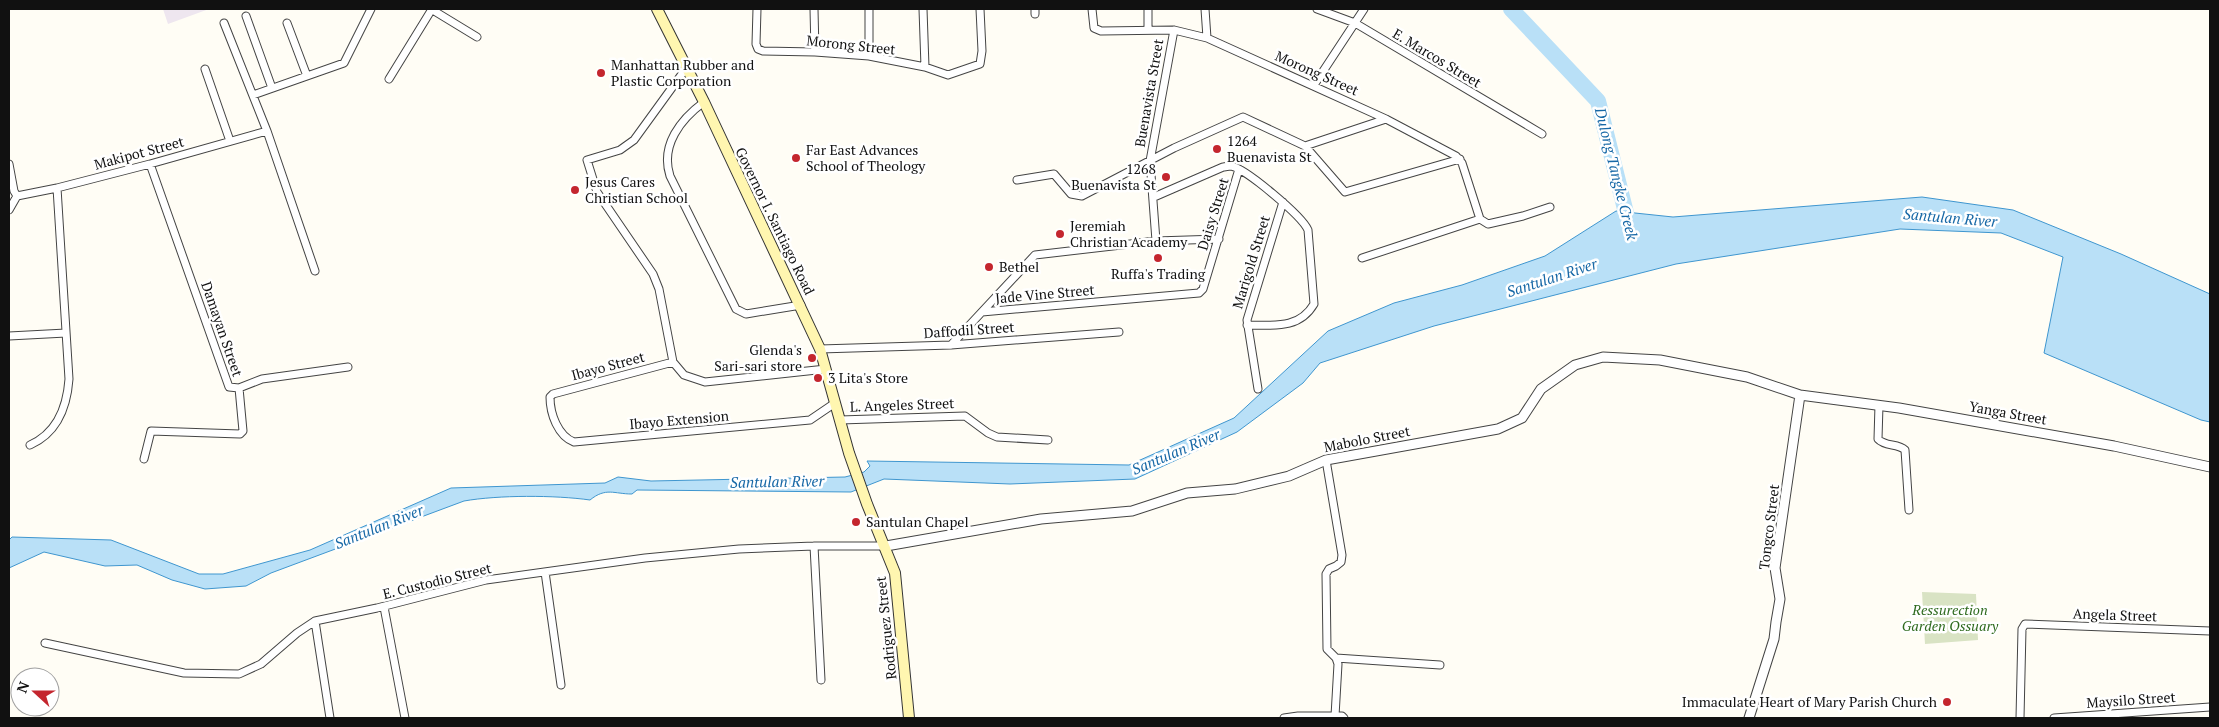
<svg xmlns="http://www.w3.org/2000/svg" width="2219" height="727" font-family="'PT Serif',serif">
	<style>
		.industrial { fill: #eee6ef }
		.cemetery { fill: #d9e3c4 }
		.water { fill: #b9e0f7; stroke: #3f96cf }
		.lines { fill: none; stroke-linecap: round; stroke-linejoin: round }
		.river { stroke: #b9e0f7; stroke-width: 16 }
		.minor-casing { stroke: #444; stroke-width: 9 }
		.tertiary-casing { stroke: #444; stroke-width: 11 }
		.secondary-casing { stroke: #333; stroke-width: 12 }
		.minor { stroke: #fff; stroke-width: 7 }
		.tertiary { stroke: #fff; stroke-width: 9 }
		.secondary { stroke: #fff6b0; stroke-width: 10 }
		.poi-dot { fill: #c4262e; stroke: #fff; stroke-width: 2 }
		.labels { text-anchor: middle; stroke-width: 5; stroke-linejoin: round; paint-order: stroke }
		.street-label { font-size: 14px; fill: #111; stroke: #fff }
		.poi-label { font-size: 14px; fill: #111; stroke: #fff; text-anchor: start }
		.park-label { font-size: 14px; font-style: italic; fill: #2f6b1f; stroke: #fff }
		.water-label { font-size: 15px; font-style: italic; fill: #1768a6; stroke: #fff }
	</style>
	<rect width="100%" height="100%" fill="#fffdf5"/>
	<path class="industrial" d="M163,9H209L168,24Z"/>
	<path class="cemetery" d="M1922,592L1976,594L1978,640L1925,644Z"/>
	<path class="water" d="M1922,197L2013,210L2121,254L2210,294V422L2201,420L2044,353L2063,257L2001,233L1900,229L1676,264L1434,326L1320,363L1303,383L1237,432L1135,479L1010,484L884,479L851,492L637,490L632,494C614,494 606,487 590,500C555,495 498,495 464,501L271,573L246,586L205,589L172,580L137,565L105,566L44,552L9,568V540L12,537L111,540L199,574H223L310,550L451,488L605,483L618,477L651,481L845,477L864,472L870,466L867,461L1129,465L1234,418L1328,331L1394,303L1462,285L1545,256L1616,211L1673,217Z"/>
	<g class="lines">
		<path class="river" d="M1511,9L1598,101L1631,233"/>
		<defs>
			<path id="minor" d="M431,9L477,37
				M757,9L756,44L758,49L763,51L815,52L869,56L925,67L948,75L980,64L982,51L980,9
				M814,9L815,52
				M869,9V56
				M923,9L925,67
				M1035,9V14
				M1092,9L1094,28L1101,31L1174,30L1207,38L1386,119L1456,156L1462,163L1480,219
				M1148,9V30
				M1205,9L1207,38
				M1317,9L1355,23L1542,134
				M246,16L272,88
				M224,23L267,131L315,271
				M287,23L307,76
				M687,67L634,140L620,150L587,160L597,192L653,274L659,289L673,362L684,375L705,382L826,369
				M205,69L230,141
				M389,79L432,9
				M1314,85L1364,9
				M253,95L344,63L371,9
				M704,102C681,119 660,145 670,176L736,309L746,314L801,305
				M1305,146L1386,119
				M9,164L14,191L17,196
				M150,164L229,387L239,388L262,379L348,367
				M1017,180L1054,174L1071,194L1082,196L1174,148L1243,117L1305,146L1345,192L1460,159
				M17,196L57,188L150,164L267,131
				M1154,197L1223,167C1224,167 1230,166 1231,166C1245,168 1302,216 1308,230L1314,304C1299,330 1272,325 1247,325
				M9,210L17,196
				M1480,219L1488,224L1523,216L1550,207
				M1156,241L1150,161L1174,30
				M1362,258L1480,219
				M982,312L1199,293L1203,289L1239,169
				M9,336L66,333
				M951,345L1035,255L1156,241L1219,239
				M820,349L951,345L1119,332
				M673,362L553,394L550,397C550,414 558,436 574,442L810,420L835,403
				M1258,389L1247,320L1283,202
				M1879,405L1878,439C1885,447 1898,443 1905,450L1909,510
				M840,420L965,416L988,433L997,437L1048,440
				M30,445C57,433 67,407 69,379L57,188
				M144,459L151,431L240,434L243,431L239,388
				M1326,460L1342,555L1341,562L1336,566L1329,569L1326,574L1327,649L1336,658L1338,664L1335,716
				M814,546L821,680
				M545,572L561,685
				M384,607L405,718
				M315,621L330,718
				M45,643L184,673L239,674L261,664L297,633L315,621L377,608L486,580L645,558L739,549L814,546H886
				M1336,658L1440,665
				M1284,718L1298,716H1342L1344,718
				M2020,718L2022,629L2025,624L2210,631
				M2054,718L2210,707"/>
			<path id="tertiary" d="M886,546L1041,519L1132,511L1187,493L1235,489L1289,476L1326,460L1498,429L1522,418L1541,389L1575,365L1603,357L1660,360L1747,377L1800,395L1899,408L2114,446L2210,467
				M1749,718L1774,639L1776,622L1780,599L1775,568L1800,395"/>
			<path id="secondary" d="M657,9L704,102L820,349L849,453L867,504L895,573L909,718"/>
		</defs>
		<use href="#minor" class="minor-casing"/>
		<use href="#tertiary" class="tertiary-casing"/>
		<use href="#secondary" class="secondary-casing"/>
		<use href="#minor" class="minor"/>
		<use href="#tertiary" class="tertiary"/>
		<use href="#secondary" class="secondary"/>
	</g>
	<g class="poi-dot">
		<circle cx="601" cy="73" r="5"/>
		<circle cx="1217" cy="149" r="5"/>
		<circle cx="796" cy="158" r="5"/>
		<circle cx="1166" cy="177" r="5"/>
		<circle cx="575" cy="190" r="5"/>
		<circle cx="1060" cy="234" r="5"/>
		<circle cx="1158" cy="258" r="5"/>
		<circle cx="989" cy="267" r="5"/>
		<circle cx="812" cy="358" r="5"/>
		<circle cx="818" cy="378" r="5"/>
		<circle cx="856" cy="522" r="5"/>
		<circle cx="1947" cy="702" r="5"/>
	</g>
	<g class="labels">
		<g class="street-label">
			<text transform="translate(851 45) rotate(6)" y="5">Morong Street</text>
			<text transform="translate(1437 58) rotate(31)" y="5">E. Marcos Street</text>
			<text transform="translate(1317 73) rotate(24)" y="5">Morong Street</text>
			<text transform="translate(1149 93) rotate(-80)" y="5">Buenavista Street</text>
			<text transform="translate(139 153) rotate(-15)" y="5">Makipot Street</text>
			<text transform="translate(1213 214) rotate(-73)" y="5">Daisy Street</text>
			<text transform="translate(775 221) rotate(64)" y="5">Governor I. Santiago Road</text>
			<text transform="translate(1251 262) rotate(-73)" y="5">Marigold Street</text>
			<text transform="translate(1045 294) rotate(-5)" y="5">Jade Vine Street</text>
			<text transform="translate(222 329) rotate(71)" y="5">Damayan Street</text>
			<text transform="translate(969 330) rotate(-4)" y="5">Daffodil Street</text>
			<text transform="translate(608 366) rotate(-15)" y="5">Ibayo Street</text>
			<text transform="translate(902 405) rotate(-2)" y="5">L. Angeles Street</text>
			<text transform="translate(2008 413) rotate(10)" y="5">Yanga Street</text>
			<text transform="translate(679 420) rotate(-5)" y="5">Ibayo Extension</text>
			<text transform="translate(1367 439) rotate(-11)" y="5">Mabolo Street</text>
			<text transform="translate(1769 527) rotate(-83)" y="5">Tongco Street</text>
			<text transform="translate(437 581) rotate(-14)" y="5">E. Custodio Street</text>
			<text transform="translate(2115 615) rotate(2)" y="5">Angela Street</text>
			<text transform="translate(886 628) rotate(-96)" y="5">Rodriguez Street</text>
			<text transform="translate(2131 700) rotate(-4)" y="5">Maysilo Street</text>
		</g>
		<g class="poi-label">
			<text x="611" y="70">Manhattan Rubber and<tspan x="611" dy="16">Plastic Corporation</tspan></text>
			<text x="1227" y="146">1264<tspan x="1227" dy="16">Buenavista St</tspan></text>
			<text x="806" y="155">Far East Advances<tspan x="806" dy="16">School of Theology</tspan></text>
			<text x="1156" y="174" text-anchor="end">1268<tspan x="1156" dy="16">Buenavista St</tspan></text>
			<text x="585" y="187">Jesus Cares<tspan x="585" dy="16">Christian School</tspan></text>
			<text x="1070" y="231">Jeremiah<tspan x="1070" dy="16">Christian Academy</tspan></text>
			<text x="999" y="272">Bethel</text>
			<text x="1158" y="279" text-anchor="middle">Ruffa's Trading</text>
			<text x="802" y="355" text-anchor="end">Glenda's<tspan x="802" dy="16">Sari-sari store</tspan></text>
			<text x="828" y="383">3 Lita's Store</text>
			<text x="866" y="527">Santulan Chapel</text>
			<text x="1937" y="707" text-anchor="end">Immaculate Heart of Mary Parish Church</text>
		</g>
		<g class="park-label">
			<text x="1950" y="615">Ressurection<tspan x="1950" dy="16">Garden Ossuary</tspan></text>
		</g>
		<g class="water-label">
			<text transform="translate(1616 174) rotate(76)" y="5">Dulong Tangke Creek</text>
			<text transform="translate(1950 218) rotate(5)" y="5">Santulan River</text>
			<text transform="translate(1552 278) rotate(-18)" y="5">Santulan River</text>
			<text transform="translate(1176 452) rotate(-23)" y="5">Santulan River</text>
			<text transform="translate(777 482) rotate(-1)" y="5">Santulan River</text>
			<text transform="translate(379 527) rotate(-22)" y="5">Santulan River</text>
		</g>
	</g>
	<rect width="2219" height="727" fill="none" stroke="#111111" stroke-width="20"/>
	<g transform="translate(35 692) rotate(291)"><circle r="24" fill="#ffffff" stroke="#a0a0a0"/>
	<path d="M0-4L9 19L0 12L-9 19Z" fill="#c4262e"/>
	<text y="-8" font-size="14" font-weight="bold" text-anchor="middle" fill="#111111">N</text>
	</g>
</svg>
